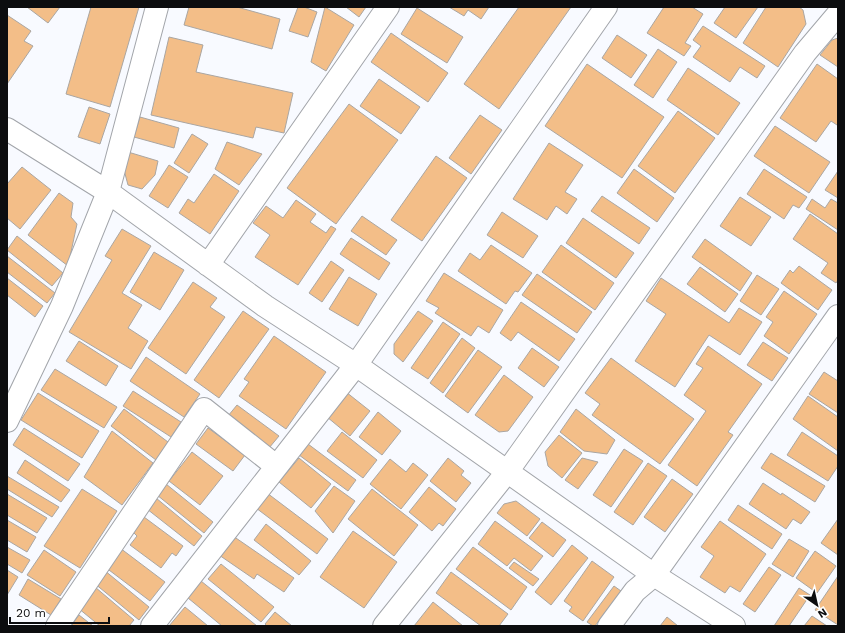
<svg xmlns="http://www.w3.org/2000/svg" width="845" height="633" font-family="'Work Sans',sans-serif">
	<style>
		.building { fill: #f3be88; stroke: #aaa6a2 }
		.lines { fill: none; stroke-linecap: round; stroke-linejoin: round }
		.minor-casing { stroke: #a2a5aa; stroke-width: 24 }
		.minor { stroke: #fff; stroke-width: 22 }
	</style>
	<rect width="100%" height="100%" fill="#f8faff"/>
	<path class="building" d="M27,7H60L48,23Z
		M91,7H139L110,107L66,94Z
		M189,7H237L280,19L272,49L184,25Z
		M298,7H304L317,12L308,37L289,31Z
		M325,7L354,25L326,71L311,62Z
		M346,7H366L359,17Z
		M449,7H489L481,19L468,10L464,16Z
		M519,7H571L499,109L464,84Z
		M664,7H692L703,14L685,43L691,46L684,56L647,33Z
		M725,7H758L736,38L714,23Z
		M766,7H799L803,10L806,24L778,67L743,43Z
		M417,8L463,37L447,63L401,34Z
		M7,15L31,31L24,41L33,46L7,84Z
		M703,26L765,66L757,78L740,67L730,82L693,57L701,46L693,40Z
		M391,33L448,73L428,102L371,62Z
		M617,35L647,55L631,78L602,58Z
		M169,37L203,45L196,72L293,93L284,133L256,127L253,138L151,115Z
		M838,38V67L820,55L832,40Z
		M658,49L677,62L653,98L634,85Z
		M587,64L664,117L622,178L545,126Z
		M817,64L838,79V124L837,125L831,121L816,142L780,118Z
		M688,68L740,103L718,135L667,100Z
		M379,79L420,107L401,134L360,106Z
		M349,104L398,140L336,224L287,188Z
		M89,107L110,114L100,144L78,137Z
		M678,111L715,138L675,193L638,166Z
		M480,115L502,130L471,174L449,158Z
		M140,117L179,128L174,148L134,137Z
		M775,126L830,162L809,193L754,156Z
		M192,134L208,144L189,173L174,163Z
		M227,142L262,154L239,185L215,169Z
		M549,143L583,165L565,192L577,199L567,214L556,206L547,220L513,199Z
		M128,152L158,161L155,175L142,189L128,185L124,170Z
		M436,156L467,178L422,241L391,220Z
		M169,165L188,177L168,208L149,196Z
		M22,167L51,190L20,229L7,218V184Z
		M634,169L674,198L657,222L617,193Z
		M764,169L807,197L799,208L793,205L784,219L747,194Z
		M838,171V198L825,190Z
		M214,174L239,191L210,234L179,213L188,199L194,203Z
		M59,193L73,203L71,217L77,224L68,266L28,235Z
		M602,196L650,228L639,244L591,211Z
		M740,197L771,217L751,246L720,226Z
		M812,199L825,208L831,199L838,203V230L806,209Z
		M296,200L316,214L310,222L326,233L331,226L336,229L298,285L255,257L270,235L253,223L266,206L283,218Z
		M502,212L538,236L523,258L487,235Z
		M810,214L838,234V280L836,283L821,273L828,263L793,239Z
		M362,216L397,240L386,255L351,231Z
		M583,218L634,253L616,278L566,243Z
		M122,229L151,246L122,293L142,305L128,328L148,341L131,369L69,332L112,260L105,256Z
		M17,236L63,273L52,286L7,250Z
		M351,238L390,263L379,280L340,254Z
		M705,239L752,273L740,291L692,257Z
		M491,245L532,273L518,292L515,291L506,304L458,271L470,253L480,260Z
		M561,245L614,283L595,310L542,272Z
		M154,252L184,270L160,310L130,292Z
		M7,256L55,293L47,303L7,272Z
		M331,261L344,270L322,302L309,293Z
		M799,266L832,290L818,310L781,283L790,270L793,273Z
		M700,267L738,294L725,312L687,284Z
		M444,273L503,310L489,333L478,326L471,336L435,313L439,308L426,301Z
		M537,274L592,312L577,333L522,295Z
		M757,275L779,289L761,315L740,301Z
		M349,277L377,294L358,326L329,309Z
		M7,278L43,306L35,317L7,295Z
		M661,278L729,323L739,308L762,322L740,355L709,335L675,387L635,361L666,314L646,301Z
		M193,282L217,298L210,307L225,317L186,374L148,348Z
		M784,291L817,314L789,354L764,336L773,322L766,317Z
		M521,302L575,339L559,361L518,332L511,341L500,333Z
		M243,311L269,329L219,398L194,380Z
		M418,311L433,321L403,362L394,354V344Z
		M443,322L460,334L428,379L411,368Z
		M274,336L326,372L286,429L239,396L249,382L244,379Z
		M462,338L475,348L443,393L430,383Z
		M79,341L118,366L106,386L66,361Z
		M763,342L788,358L772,381L747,365Z
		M708,346L762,384L728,432L733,435L697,486L668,465L706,411L684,395L703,368L696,364Z
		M532,348L559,367L544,387L518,368Z
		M478,350L502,367L468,413L445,396Z
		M146,357L200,394L184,417L130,381Z
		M611,358L694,419L660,464L592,415L600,404L585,393Z
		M55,369L117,407L104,428L41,390Z
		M824,372L838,381V413L809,394Z
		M504,375L533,397L508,431L499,432L475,415Z
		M133,391L181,422L171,437L123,406Z
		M346,392L370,411L350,436L327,417Z
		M38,393L99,431L82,458L21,420Z
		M808,396L838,417V451L793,419Z
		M237,405L279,436L269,448L228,416Z
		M124,409L168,442L156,460L111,426Z
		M576,409L615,440L607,454L584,451L560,432Z
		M378,412L401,431L382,455L359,437Z
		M24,428L80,464L68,481L13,445Z
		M208,428L245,455L233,471L196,444Z
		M112,431L153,463L122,505L84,477Z
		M342,432L377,460L363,478L327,451Z
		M802,432L838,456V466L828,481L787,455Z
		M559,435L582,453L562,478L548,466L545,452Z
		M308,444L356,480L348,491L299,455Z
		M624,449L643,461L611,507L593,495Z
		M192,452L223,476L200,505L169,481Z
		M771,453L825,486L815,502L761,468Z
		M299,458L331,484L311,508L279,482Z
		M448,458L464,471L461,475L471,483L456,502L430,481Z
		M582,458L598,462L578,489L565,480Z
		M390,459L406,472L413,463L428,475L401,509L370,484Z
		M25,460L70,490L61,502L17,473Z
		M648,463L667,476L633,525L614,512Z
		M7,476L59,507L52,517L7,489Z
		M672,479L693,494L665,532L644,517Z
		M763,483L781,495L782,493L810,512L801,524L793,519L786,529L749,504Z
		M166,484L213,522L204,533L157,495Z
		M334,486L355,501L333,533L315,511Z
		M429,487L456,509L443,526L439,523L432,531L409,512Z
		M82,489L117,511L80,568L44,546Z
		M372,489L418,525L394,556L348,519Z
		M267,493L328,539L317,554L256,508Z
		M7,494L47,518L37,533L7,515Z
		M156,498L202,536L194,546L147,509Z
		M516,501L540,519L527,536L497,513L504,504Z
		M738,505L782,534L772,549L728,520Z
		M144,517L183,546L176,556L172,553L161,568L130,545L137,536L133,532Z
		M838,519V555L821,543Z
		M7,520L36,537L27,552L7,540Z
		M495,521L543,556L531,571L514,558L507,566L478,544Z
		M720,521L766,554L740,592L730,586L725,593L700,577L714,556L701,547Z
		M542,522L566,540L553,557L529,538Z
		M266,524L311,561L299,575L254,540Z
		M353,531L397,562L364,608L320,577Z
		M233,536L294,578L284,592L257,574L254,579L219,555Z
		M789,539L809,551L793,577L772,564Z
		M572,545L588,558L551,605L535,592Z
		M7,547L30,560L22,573L7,564Z
		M473,547L527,587L511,610L456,569Z
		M120,548L165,582L150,601L105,567Z
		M44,550L76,572L60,596L27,575Z
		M815,551L836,566L817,593L796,578Z
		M592,561L614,577L583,621L569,611L572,607L564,601Z
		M514,562L539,579L533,586L509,568Z
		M221,564L274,607L261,622L208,579Z
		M769,567L781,575L755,612L743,604Z
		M7,570L18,577L7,595Z
		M104,570L149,607L139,620L94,583Z
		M451,572L508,614L499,626H481L436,593Z
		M838,576V625L815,610Z
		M28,579L61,599L51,615L19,595Z
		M201,581L257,626H222L188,598Z
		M614,586L621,591L595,626H593L587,622Z
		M95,587L134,620L129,626H100L78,608Z
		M799,588L810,595L789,626H774Z
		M433,602L463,626H414Z
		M185,607L208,626H169Z
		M275,612L292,626H267L265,624Z
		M79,615L93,626H71Z
		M812,616L827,626H804Z
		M667,617L678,626H660Z"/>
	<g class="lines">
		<defs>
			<path id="minor" d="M7,129L108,192L265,306L356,365L654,575L734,626
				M208,265L388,7
				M7,421L62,306L108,192L157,7
				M57,626L204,409L276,466
				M152,626L356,365L606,7
				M384,626L507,472L805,53L838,14
				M609,626L635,591L654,575L838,316"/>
		</defs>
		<use href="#minor" class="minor-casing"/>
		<use href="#minor" class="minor"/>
	</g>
	<rect width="845" height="633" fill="none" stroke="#0c0d0f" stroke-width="16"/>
	<g transform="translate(817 605) rotate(146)" stroke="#ffffff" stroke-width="3" paint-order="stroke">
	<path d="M0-3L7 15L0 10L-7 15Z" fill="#0c0d0f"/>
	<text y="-6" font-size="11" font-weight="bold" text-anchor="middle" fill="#0c0d0f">N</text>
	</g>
	<path d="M10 617v6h99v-6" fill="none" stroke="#0c0d0f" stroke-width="2"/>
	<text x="16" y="617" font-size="12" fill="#0c0d0f" stroke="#ffffff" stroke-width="3" paint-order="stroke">20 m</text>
</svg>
